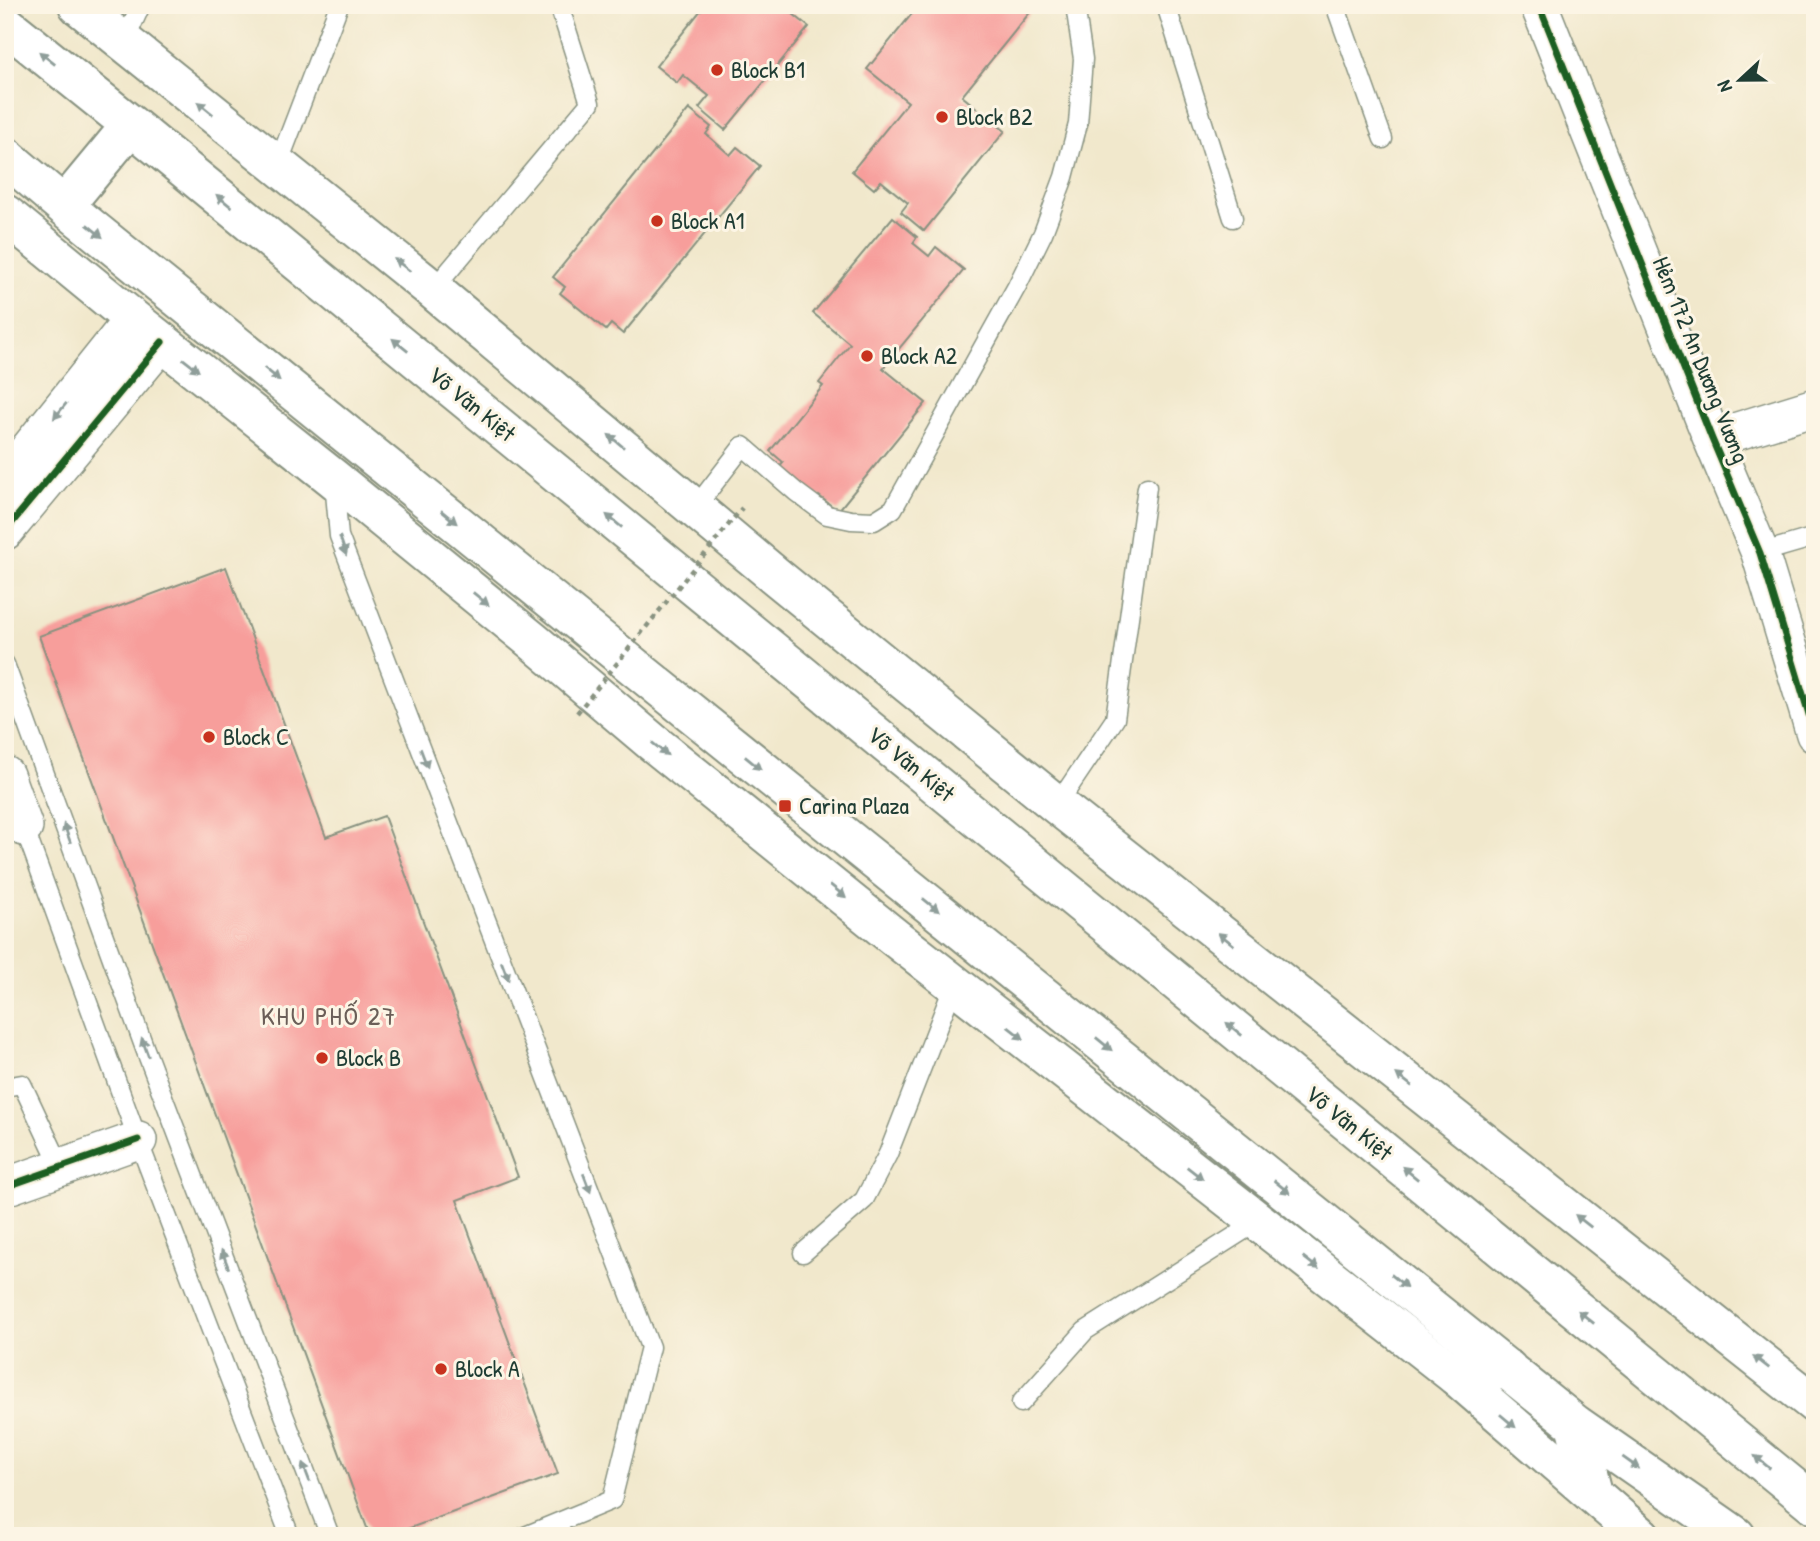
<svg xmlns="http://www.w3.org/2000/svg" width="1820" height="1541" font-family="'Patrick Hand',sans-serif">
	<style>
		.building { fill: #f79e9b }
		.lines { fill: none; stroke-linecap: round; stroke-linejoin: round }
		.service-casing { stroke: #889280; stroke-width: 21 }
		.minor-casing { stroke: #889280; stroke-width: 40 }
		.primary-casing { stroke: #889280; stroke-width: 42 }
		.trunk-casing { stroke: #889280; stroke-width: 42 }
		.service { stroke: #fff; stroke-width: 18 }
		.minor { stroke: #fff; stroke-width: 37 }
		.primary { stroke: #fff; stroke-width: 38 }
		.trunk { stroke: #fff; stroke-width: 38 }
		.path-bridge { stroke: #889280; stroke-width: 4.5; stroke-dasharray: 5 5; stroke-linecap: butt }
		.cycleway-casing { stroke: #fcf5e5; stroke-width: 11 }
		.cycleway { stroke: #1b5e20; stroke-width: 7 }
		.oneway { fill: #8f9e9a }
		.poi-dot { fill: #c8321e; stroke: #fcf5e5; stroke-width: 2.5 }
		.labels { text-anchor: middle; stroke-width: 6; stroke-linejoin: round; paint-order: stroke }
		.poi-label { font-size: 24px; fill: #1f3d34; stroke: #fcf5e5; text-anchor: start }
		.street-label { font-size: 24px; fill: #1f3d34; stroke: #fcf5e5 }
		.neighbourhood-label { font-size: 26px; letter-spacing: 2px; fill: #6b5f58; stroke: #fcf5e5 }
	</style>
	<rect width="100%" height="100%" fill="#fcf5e5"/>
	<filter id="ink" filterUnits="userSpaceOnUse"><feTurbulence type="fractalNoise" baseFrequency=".0143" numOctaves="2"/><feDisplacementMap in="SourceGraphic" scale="14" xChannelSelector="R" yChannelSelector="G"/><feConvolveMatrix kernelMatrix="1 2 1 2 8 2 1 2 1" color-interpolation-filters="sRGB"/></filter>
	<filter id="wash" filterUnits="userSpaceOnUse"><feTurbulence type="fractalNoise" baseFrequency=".00686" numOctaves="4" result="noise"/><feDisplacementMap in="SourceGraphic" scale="28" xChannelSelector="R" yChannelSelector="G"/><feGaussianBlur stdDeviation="1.57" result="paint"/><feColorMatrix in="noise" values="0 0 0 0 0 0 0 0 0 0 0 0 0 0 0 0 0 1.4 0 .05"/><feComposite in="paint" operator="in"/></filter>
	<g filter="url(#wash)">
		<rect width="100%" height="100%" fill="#f1e8cc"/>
		<g id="blocks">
			<path class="building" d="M705,5H782L809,27L725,130L699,108L709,96L683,75L677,83L656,66Z
				M919,5H1036L962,96L1005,131L924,231L901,212L908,203L881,181L874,189L852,171L908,102L867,69Z
				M689,109L711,127L706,134L730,155L737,147L760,166L623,334L611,324L606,330L560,293L565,287L553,277Z
				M893,217L917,237L913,243L929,256L936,247L964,270L883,368L926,403L838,511L819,496L816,500L778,468L783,462L770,451L823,386L819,383L850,344L813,313Z
				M226,567L326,837L384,816L518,1177L457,1200L558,1474L388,1536H370L39,636Z"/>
		</g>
	</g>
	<g filter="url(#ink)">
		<use href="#blocks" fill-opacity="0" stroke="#889280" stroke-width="2"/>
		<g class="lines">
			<defs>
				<path id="service" d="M1166,5L1233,218
					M1335,5L1383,139
					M124,43L141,5
					M277,167L339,5
					M433,290L590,103L559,5
					M334,482L339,536L650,1347L612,1500L525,1536
					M695,508L743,446L796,492L827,515L851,520L874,521L893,509L1017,286L1043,233L1064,177L1078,124L1083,59L1075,5
					M1760,553L1815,537
					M5,664L145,1049L330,1536
					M1057,805L1115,719L1147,487
					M24,827L138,1140L290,1536
					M5,1087L22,1084L61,1167
					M803,1253L864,1200L888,1154L954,985
					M1021,1403L1085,1331L1257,1222"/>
				<path id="minor" d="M1539,5L1712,439L1760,553L1815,734
					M1712,439L1815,407
					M5,479L133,319
					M5,531L162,342
					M5,775L24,827
					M5,1187L138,1140"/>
				<path id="primary" d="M78,5L433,290L778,578L1057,805L1815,1404
					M5,214L133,319L333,478L534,642L651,741L894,937L1456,1376L1641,1536"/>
				<path id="trunk" d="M5,24L131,125L1815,1505
					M5,156L64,206L643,674L1575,1424L1736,1536
					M64,206L131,125
					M1456,1376L1508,1369
					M1575,1424L1593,1493"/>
			</defs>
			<use href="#service" class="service-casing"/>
			<use href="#minor" class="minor-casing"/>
			<use href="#primary" class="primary-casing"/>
			<use href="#trunk" class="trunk-casing"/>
			<use href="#service" class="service"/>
			<use href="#minor" class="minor"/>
			<use href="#primary" class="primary"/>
			<use href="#trunk" class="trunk"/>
			<path class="path-bridge" d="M577,713L742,508"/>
			<defs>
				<path id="cycleway" d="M1539,5L1712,439L1760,553L1815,734
					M5,531L162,342
					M5,1187L138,1140"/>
			</defs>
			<use href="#cycleway" class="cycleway-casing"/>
			<use href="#cycleway" class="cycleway"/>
		</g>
		<defs><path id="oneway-solid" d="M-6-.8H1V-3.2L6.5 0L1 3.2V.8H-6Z" transform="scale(1.75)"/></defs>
		<g class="oneway">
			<use href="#oneway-solid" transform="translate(47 58) rotate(-141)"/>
			<use href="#oneway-solid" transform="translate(205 108) rotate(-141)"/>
			<use href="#oneway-solid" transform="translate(224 201) rotate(-141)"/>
			<use href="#oneway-solid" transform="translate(95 231) rotate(39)"/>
			<use href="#oneway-solid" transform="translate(402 265) rotate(-142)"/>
			<use href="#oneway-solid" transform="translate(400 345) rotate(-141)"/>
			<use href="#oneway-solid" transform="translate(191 365) rotate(38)"/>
			<use href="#oneway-solid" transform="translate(272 374) rotate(39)"/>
			<use href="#oneway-solid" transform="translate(60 411) rotate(129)"/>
			<use href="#oneway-solid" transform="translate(616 441) rotate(-140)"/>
			<use href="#oneway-solid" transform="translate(449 517) rotate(39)"/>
			<use href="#oneway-solid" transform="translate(614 521) rotate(-141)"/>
			<use href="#oneway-solid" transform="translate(343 546) rotate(71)"/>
			<use href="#oneway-solid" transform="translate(481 599) rotate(39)"/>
			<use href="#oneway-solid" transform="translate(660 749) rotate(39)"/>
			<use href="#oneway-solid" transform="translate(424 758) rotate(69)"/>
			<use href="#oneway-solid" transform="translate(753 763) rotate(39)"/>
			<use href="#oneway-solid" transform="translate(67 833) rotate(-110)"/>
			<use href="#oneway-solid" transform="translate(838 891) rotate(39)"/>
			<use href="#oneway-solid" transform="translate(931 905) rotate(39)"/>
			<use href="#oneway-solid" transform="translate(1226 939) rotate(-142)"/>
			<use href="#oneway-solid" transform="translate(505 971) rotate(69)"/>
			<use href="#oneway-solid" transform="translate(1234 1029) rotate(-141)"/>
			<use href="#oneway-solid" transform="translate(1016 1033) rotate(38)"/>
			<use href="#oneway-solid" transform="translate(1104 1044) rotate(39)"/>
			<use href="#oneway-solid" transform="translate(145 1047) rotate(-110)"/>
			<use href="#oneway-solid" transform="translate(1404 1080) rotate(-142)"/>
			<use href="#oneway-solid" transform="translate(1195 1173) rotate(38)"/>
			<use href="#oneway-solid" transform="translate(1410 1173) rotate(-141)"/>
			<use href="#oneway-solid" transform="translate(587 1183) rotate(69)"/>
			<use href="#oneway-solid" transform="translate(1282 1187) rotate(39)"/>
			<use href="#oneway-solid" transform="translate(1583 1221) rotate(-142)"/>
			<use href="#oneway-solid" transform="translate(225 1259) rotate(-111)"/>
			<use href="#oneway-solid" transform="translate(1311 1263) rotate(38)"/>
			<use href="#oneway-solid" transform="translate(1399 1281) rotate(39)"/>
			<use href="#oneway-solid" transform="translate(1586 1317) rotate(-141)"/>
			<use href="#oneway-solid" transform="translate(1761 1362) rotate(-142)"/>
			<use href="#oneway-solid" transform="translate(1508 1421) rotate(40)"/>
			<use href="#oneway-solid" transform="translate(1762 1462) rotate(-141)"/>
			<use href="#oneway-solid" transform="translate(1631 1463) rotate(35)"/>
			<use href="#oneway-solid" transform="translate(306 1472) rotate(-111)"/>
		</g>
	</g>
	<g class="poi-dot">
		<circle cx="717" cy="70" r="7"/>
		<circle cx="942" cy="117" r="7"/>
		<circle cx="657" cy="221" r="7"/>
		<circle cx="867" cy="356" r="7"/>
		<circle cx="209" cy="737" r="7"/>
		<rect x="778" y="799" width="14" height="14" rx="3.5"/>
		<circle cx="322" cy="1058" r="7"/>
		<circle cx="441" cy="1369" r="7"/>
	</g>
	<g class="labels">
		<g class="poi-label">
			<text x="731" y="78">Block B1</text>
			<text x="956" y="125">Block B2</text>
			<text x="671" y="229">Block A1</text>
			<text x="881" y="364">Block A2</text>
			<text x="223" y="745">Block C</text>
			<text x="799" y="814">Carina Plaza</text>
			<text x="336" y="1066">Block B</text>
			<text x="455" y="1377">Block A</text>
		</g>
		<g class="street-label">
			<text transform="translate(1701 360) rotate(68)" y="8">Hẻm 172 An Dương Vương</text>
			<text transform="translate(472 404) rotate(39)" y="8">Võ Văn Kiệt</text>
			<text transform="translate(911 764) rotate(39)" y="8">Võ Văn Kiệt</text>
			<text transform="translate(1349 1123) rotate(39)" y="8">Võ Văn Kiệt</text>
		</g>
		<g class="neighbourhood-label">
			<text x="329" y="1025">KHU PHỐ 27</text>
		</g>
	</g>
	<rect width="1820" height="1541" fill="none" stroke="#fcf5e5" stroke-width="28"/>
	<g transform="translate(1740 80) rotate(248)" stroke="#fcf5e5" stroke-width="5" paint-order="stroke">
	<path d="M0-5L12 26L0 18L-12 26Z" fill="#1f3d34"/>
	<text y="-10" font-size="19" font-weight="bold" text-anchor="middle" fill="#1f3d34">N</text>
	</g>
</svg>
